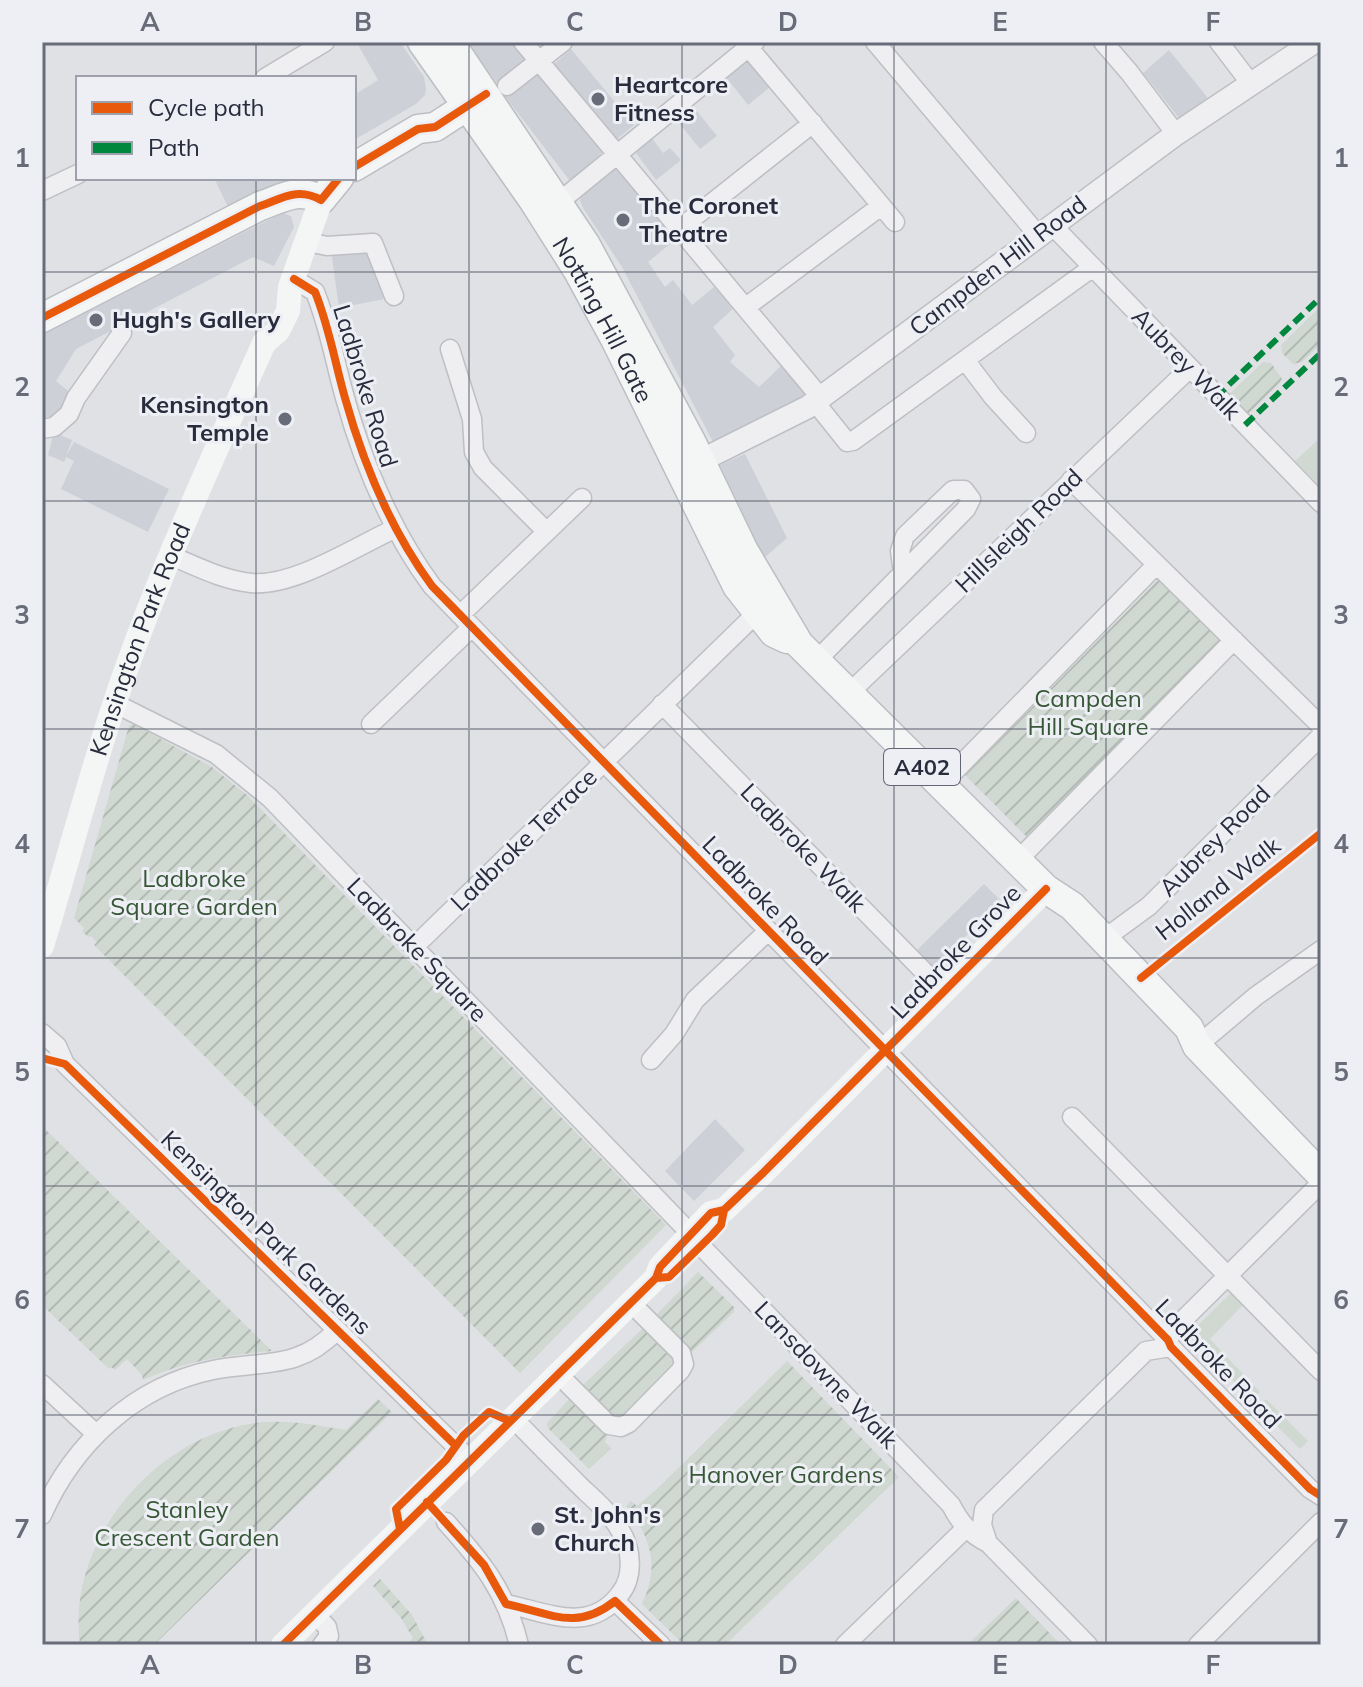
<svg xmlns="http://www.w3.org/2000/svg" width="1363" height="1687" font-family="Mulish,sans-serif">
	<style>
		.built { fill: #ced0d8 }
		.grass { fill: #cfd8d1 }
		.garden { fill: url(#garden-furrows) }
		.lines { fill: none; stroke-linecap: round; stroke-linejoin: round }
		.minor-casing { stroke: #bebfc3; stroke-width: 21 }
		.tertiary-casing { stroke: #bebfc3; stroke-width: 25 }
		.primary-casing { stroke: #bcbec3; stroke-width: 31 }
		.minor { stroke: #efeff2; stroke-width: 18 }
		.tertiary { stroke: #efeff2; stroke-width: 22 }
		.secondary { stroke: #f4f5f5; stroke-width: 24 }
		.primary { stroke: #f4f5f5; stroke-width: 28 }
		.quiet { stroke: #00873e; stroke-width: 6; stroke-dasharray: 12 6; stroke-linecap: butt }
		.cycleway-casing { stroke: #edeff5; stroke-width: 13 }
		.cycleway { stroke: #e8590c; stroke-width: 8 }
		.grid { fill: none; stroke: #686b78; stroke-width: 2; stroke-opacity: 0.55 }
		.poi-dot { fill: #686b78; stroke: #edeff5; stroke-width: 3 }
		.labels { text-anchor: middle; stroke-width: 6; stroke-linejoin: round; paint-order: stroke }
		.shield { fill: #edeff5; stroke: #636674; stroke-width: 2 }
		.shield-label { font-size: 22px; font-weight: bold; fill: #282c3d }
		.poi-label { font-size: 24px; font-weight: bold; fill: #282c3d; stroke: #edeff5; text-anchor: start }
		.street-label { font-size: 24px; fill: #282c3d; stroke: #edeff5 }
		.park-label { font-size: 24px; fill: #375737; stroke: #edeff5 }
		.neatline { fill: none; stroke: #686b78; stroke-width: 3 }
		.grid-label { font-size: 26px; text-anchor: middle; font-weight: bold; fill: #686b78 }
	</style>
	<defs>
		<pattern id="garden-furrows" width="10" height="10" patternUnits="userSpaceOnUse" patternTransform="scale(2)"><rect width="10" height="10" fill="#cfd8d1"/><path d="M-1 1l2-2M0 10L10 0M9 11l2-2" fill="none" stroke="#b2bab4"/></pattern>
	</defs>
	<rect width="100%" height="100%" fill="#e0e1e5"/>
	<path class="built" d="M359,42H400L424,77L426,89L425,95L416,104L354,140V95L378,80L357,43Z
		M468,42H518L531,60L498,85Z
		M571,49L634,125L616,140L554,64Z
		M1169,50L1208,98L1179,118L1143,73Z
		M748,60L770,87L748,105L726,77Z
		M535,70L604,151L570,181L504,95Z
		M692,105L717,136L700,149L675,118Z
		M652,138L663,153L670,148L681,160L656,180L636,153Z
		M617,168L675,240L648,262L665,287L673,280L692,305L714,287L734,308L713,327L735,355L730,362L759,387L782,365L806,393L791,406L713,442L622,267L583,208L580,200L583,193Z
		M214,178H291L230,211Z
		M282,213L291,216L294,227L274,266L253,257L76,349L56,381L73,395L58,434L72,440L66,456L74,442L169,489L148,532L61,489L74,461L66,457L64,462L48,455L54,432L42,412V335Z
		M372,245L384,299L339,308L331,250Z
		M745,454L787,538L764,558L720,465Z
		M984,884L1001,901L933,969L916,951Z
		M715,1119L745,1150L694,1201L665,1171Z"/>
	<path class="grass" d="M1321,437V487L1295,461Z
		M1231,1293L1243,1305L1210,1339L1260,1392L1252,1400L1188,1335Z
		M1266,1399L1308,1441L1300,1449L1258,1407Z"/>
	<path class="garden" d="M1321,306V344L1302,362L1293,364L1282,353L1281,345Z
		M1263,362L1271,363L1282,379L1279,384L1246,416L1227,396Z
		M1159,579L1222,641L1027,837L965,775Z
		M133,724L212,767L247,795L666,1225L520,1373L94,945L97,942L91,936L88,937L82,931L84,928L74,918L129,726Z
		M42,1126L272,1351C228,1355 184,1361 143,1380L142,1375L127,1359L115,1370L111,1367L109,1369L42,1305Z
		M698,1272L734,1307V1312L691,1353L655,1316Z
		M644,1327L674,1357L675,1365L617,1422L582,1386Z
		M787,1361L899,1477L725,1645H684L642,1604C660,1566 651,1537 626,1506L631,1501L637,1506L659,1487Z
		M571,1397L608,1433L605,1442L611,1448L589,1469L548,1428L547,1423Z
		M378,1399L392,1412L154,1645H80C66,1541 154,1437 255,1423C286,1419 316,1425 346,1430Z
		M380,1579L412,1615L428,1645H406L413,1638L401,1618L373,1586Z
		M1016,1598L1061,1645H967Z"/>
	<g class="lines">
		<defs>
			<path id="minor" d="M523,42L821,398
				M744,42L895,222
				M875,42L1038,235
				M1103,42L1129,72L1176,134
				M1219,42L1251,84
				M265,78L325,42
				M507,86L563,42
				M42,191L78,174
				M559,202L755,42
				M1052,225L1321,503
				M679,229L813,123
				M308,242L327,246L373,243L394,296
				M294,279L315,292C329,326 335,363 345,398C364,466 390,529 432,586L1168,1340L1171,1347L1310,1489L1321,1496
				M746,307L881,206
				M450,349L472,419L474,452L483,468L546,531
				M965,360L993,397L1026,433
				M815,402L847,442L853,441L1093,267
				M42,429L54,427L69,414L76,398L122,333
				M1071,480L1321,726
				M169,555C196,566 222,580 251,583C294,587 355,547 394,529
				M460,615L582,498
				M816,661C866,611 916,560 966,509L971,499L964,490H953L905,536L900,551L903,573
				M848,694L1189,369
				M114,703L216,754L270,798L691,1234
				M662,704L944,992
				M371,724L472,627
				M941,785L1156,565
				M1018,860L1234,640
				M1104,939L1149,906L1321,736
				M415,946L765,605
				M42,1033L57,1046L65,1064L470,1460
				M1197,1046L1256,996L1321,950
				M651,1060L674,1034L695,1000L767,932
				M1072,1117L1321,1371
				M701,1246L951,1505C960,1523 970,1534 988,1543L1088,1645
				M1168,1340L1175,1328L1321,1183
				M558,1374L609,1425L621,1427L629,1423L680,1371L684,1364L681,1353L631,1303
				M42,1384L95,1433
				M42,1515C74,1443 135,1386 213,1370C263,1360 298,1371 337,1330
				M446,1522C482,1562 506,1591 519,1645
				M988,1543L982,1525L984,1510L1146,1351L1171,1347
				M615,1601L661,1645
				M506,1604C547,1612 589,1635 620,1594C634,1577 632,1548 620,1530C611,1514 596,1501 583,1489C559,1465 536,1442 513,1418
				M314,1613L327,1627L329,1636L322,1645
				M845,1645L966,1528
				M1198,1645L1321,1522"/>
			<path id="tertiary" d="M691,469L696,463L808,407L1176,134L1314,42"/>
			<g id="primary">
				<path id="s2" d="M422,42L533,200L578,271L615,339L737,586L774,633L787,639"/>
				<path d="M450,42L586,245L691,441L744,551L799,644L1046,889L1072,906L1189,1028L1197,1046L1321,1175"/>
				<path d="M354,167L418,129L435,127L481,97"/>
				<path d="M42,318L260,206C283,198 298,187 321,200L339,178"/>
			</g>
		</defs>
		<use href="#minor" class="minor-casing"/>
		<use href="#tertiary" class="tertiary-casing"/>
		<use href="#primary" class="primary-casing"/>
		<use href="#minor" class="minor"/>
		<use href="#tertiary" class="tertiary"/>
		<g class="secondary">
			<path id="s1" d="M42,946C67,865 88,782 115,702C156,579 211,462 264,343L278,331L288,311L290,287L321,200"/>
			<path d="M283,1645L656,1278L660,1267L711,1213L724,1210L763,1173L1046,889"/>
		</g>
		<use href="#primary" class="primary"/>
		<path class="quiet" d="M1216,397L1321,297
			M1245,425L1321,353"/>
		<defs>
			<path id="cycleway" d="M354,167L418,129L435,127L486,94
				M294,279L315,292C329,326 335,363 345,398C364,466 390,529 432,586L1168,1340L1171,1347L1310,1489L1321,1496
				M42,318L260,206C283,198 298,187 321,200L339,178
				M1141,978L1321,833
				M42,1058L65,1064L456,1446
				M656,1278L669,1277L712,1235L721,1225L724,1210
				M427,1502L484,1565L506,1604C550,1613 576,1632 615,1601L661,1645
				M400,1529L396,1509L446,1460L463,1436L489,1412L510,1421
				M283,1645L656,1278L660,1267L711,1213L724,1210L763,1173L1046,889"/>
		</defs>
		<use href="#cycleway" class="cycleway-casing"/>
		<use href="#cycleway" class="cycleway"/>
	</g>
	<path class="grid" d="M256,42V78M469,42V1645M682,42V1645M894,42V1645M1106,42V1645M256,178V1645M42,272H1321M42,501H1321M42,729H1321M42,958H1321M42,1186H1321M42,1415H1321"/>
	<g class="poi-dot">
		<circle cx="598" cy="99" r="8"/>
		<circle cx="623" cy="220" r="8"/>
		<circle cx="96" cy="320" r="8"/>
		<circle cx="285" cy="419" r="8"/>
		<circle cx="538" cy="1529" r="8"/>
	</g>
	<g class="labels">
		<rect class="shield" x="884" y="749" width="76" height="36" rx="6"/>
		<g class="shield-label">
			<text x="922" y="775">A402</text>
		</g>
		<g class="poi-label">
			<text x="614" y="93">Heartcore<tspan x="614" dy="28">Fitness</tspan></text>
			<text x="639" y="214">The Coronet<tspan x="639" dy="28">Theatre</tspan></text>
			<text x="112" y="328">Hugh's Gallery</text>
			<text x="269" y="413" text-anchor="end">Kensington<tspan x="269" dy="28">Temple</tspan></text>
			<text x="554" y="1523">St. John's<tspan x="554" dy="28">Church</tspan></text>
		</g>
		<g class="street-label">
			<text transform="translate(998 266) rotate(-37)" y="8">Campden Hill Road</text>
			<text dy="8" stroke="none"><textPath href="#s2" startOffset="332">Notting Hill Gate</textPath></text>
			<text transform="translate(1186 364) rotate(46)" y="8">Aubrey Walk</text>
			<text transform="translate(365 386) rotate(73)" y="8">Ladbroke Road</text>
			<text transform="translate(1019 531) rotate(-44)" y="8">Hillsleigh Road</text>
			<text dy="8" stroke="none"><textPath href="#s1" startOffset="322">Kensington Park Road</textPath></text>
			<text transform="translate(524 840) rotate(-44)" y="8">Ladbroke Terrace</text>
			<text transform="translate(1215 841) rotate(-45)" y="8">Aubrey Road</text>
			<text transform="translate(803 848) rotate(46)" y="8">Ladbroke Walk</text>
			<text transform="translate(1218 889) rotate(-38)" y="8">Holland Walk</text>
			<text transform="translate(765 901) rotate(46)" y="8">Ladbroke Road</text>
			<text transform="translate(417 950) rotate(46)" y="8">Ladbroke Square</text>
			<text transform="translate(956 952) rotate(-46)" y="8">Ladbroke Grove</text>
			<text transform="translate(266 1233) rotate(44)" y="8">Kensington Park Gardens</text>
			<text transform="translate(1218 1364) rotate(46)" y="8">Ladbroke Road</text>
			<text transform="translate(826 1375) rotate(46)" y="8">Lansdowne Walk</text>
		</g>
		<g class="park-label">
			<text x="1088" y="707">Campden<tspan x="1088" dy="28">Hill Square</tspan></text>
			<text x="194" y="887">Ladbroke<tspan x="194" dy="28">Square Garden</tspan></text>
			<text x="786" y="1483">Hanover Gardens</text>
			<text x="187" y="1518">Stanley<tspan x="187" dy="28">Crescent Garden</tspan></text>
		</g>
	</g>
	<rect width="1363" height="1687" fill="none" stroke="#edeff5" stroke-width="88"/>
	<rect x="76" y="76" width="280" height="104" fill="#edeff5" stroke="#9ea1ab" stroke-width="2"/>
	<rect x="92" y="102" width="40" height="12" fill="#e8590c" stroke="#9ea1ab" stroke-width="2"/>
	<text x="148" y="116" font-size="24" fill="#282c3d">Cycle path</text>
	<rect x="92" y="142" width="40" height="12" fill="#00873e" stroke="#9ea1ab" stroke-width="2"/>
	<text x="148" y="156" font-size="24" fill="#282c3d">Path</text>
	<rect x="44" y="44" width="1275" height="1599" class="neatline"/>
	<g class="grid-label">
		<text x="150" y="31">A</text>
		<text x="363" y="31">B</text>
		<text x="575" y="31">C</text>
		<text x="788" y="31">D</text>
		<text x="1000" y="31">E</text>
		<text x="1213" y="31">F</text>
		<text x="22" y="167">1</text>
		<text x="1341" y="167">1</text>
		<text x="22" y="396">2</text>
		<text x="1341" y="396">2</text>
		<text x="22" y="624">3</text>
		<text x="1341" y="624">3</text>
		<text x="22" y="853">4</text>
		<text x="1341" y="853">4</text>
		<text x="22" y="1081">5</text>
		<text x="1341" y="1081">5</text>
		<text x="22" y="1309">6</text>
		<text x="1341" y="1309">6</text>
		<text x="22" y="1538">7</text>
		<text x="1341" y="1538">7</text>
		<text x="150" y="1674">A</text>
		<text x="363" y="1674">B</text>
		<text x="575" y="1674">C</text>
		<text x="788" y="1674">D</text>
		<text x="1000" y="1674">E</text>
		<text x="1213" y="1674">F</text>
	</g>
</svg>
